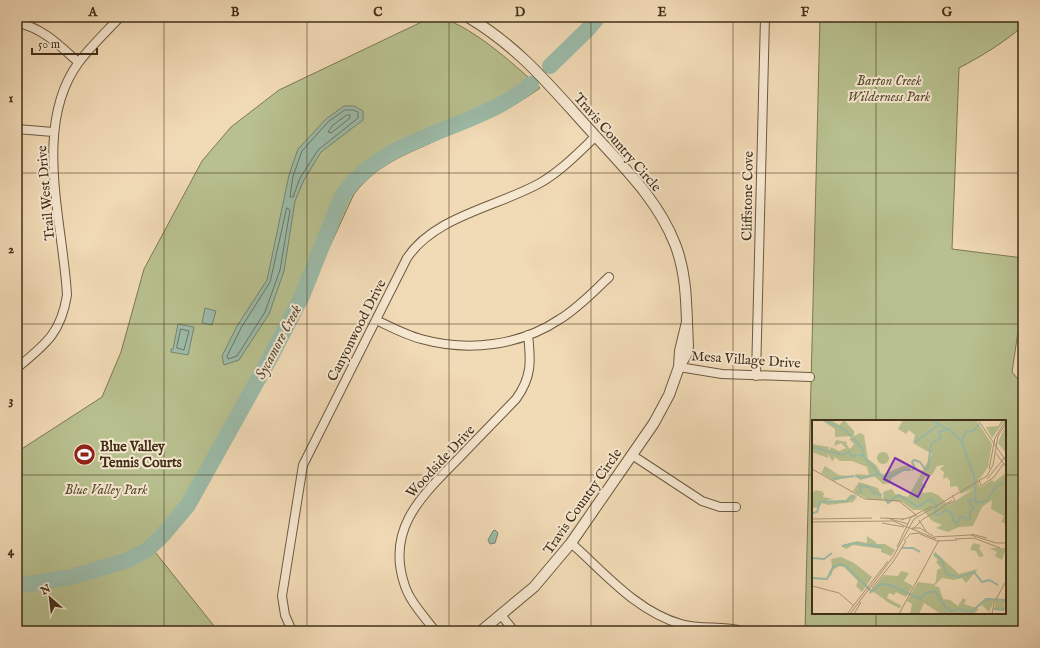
<svg xmlns="http://www.w3.org/2000/svg" width="1040" height="648" font-family="'IM FELL English',serif">
	<style>
		.green { fill: #b8c08f; stroke: #7c7854; fill-rule: evenodd }
		.water { fill: #9cbba9; stroke: #78836f }
		.lines { fill: none; stroke-linecap: round; stroke-linejoin: round }
		.shore { stroke: #6e7560; stroke-width: 1 }
		.river { stroke: #9cbba9; stroke-width: 16 }
		.minor-casing { stroke: #6d5a40; stroke-width: 10 }
		.tertiary-casing { stroke: #6d5a40; stroke-width: 12 }
		.minor { stroke: #f6e7d0; stroke-width: 8 }
		.tertiary { stroke: #f6e7d0; stroke-width: 10 }
		.grid { fill: none; stroke: #412f18; stroke-width: 1; stroke-opacity: 0.55 }
		.labels { text-anchor: middle; stroke-width: 4; stroke-linejoin: round; paint-order: stroke }
		.park-label { font-size: 14px; font-style: italic; fill: #594c30; stroke: #f6e7d0 }
		.street-label { font-size: 14px; fill: #412f18; stroke: #f6e7d0 }
		.poi-label { font-size: 14px; font-weight: bold; fill: #412f18; stroke: #f6e7d0; text-anchor: start }
		.water-label { font-size: 15px; font-style: italic; fill: #534b35; stroke: #f6e7d0 }
		.inset-river { fill: none; stroke: #9cbba9; stroke-width: 2 }
		.inset-road { fill: none; stroke: #ab9677; stroke-width: 1 }
		.view { fill: #7b2cbf; fill-opacity: 0.15; stroke: #7b2cbf; stroke-width: 2 }
		.inset-edge { fill: none; stroke: #412f18; stroke-width: 2 }
		.neatline { fill: none; stroke: #412f18; stroke-width: 1.5 }
		.grid-label { font-size: 13px; text-anchor: middle; font-weight: bold; fill: #412f18 }
	</style>
	<rect width="100%" height="100%" fill="#f1dab6"/>
	<filter id="stains"><feTurbulence type="fractalNoise" baseFrequency=".005" numOctaves="4"/><feColorMatrix values="0 0 0 0 .2 0 0 0 0 .09 0 0 0 0 .02 0 0 0 .5 -.17"/></filter>
	<radialGradient id="worn" r=".72"><stop offset=".6" stop-color="#630" stop-opacity="0"/><stop offset="1" stop-color="#630" stop-opacity=".3"/></radialGradient>
	<path class="green" d="M432,17C463,17 517,67 540,88C509,111 473,125 437,140C405,155 377,164 354,194L303,304L261,384L200,494L167,540L155,552L218,631H17V452L102,397L121,352L144,269L202,161L231,127L279,90Z
		M820,17H1023V26C1003,43 982,56 959,68L952,249L1023,258V328L1018,332L1012,372L1023,385V631H805ZM813,421H1005V613H813Z"/>
	<path class="water" d="M344,106H354L363,111V120L321,152L304,180L295,201L284,271L269,314L239,360L224,365L222,356L237,326L267,280L289,175L298,149L326,119Z
		M205,308L216,311L212,325L202,323Z
		M178,324L194,327L188,355L171,352V349H173Z
		M495,530L498,533L495,543L490,544L488,540L493,531Z"/>
	<g class="lines">
		<path class="shore" d="M345,110H353L358,112V118L318,150L300,178L293,197H290L293,176L302,151L328,122Z
			M347,115H350V118L331,133L328,132L332,126Z
			M287,208L290,210L280,270L265,312L237,356L228,359L227,356L241,328L270,282Z
			M181,329L189,331L184,350L177,348Z"/>
		<path class="river" d="M550,66L587,30L598,17
			M17,586L71,577L128,560L147,550L161,537L188,505L270,358L302,296L342,196C386,132 475,132 531,84"/>
		<defs>
			<path id="minor" d="M17,23C42,27 60,46 78,62
				M17,129L53,132
				M376,320C391,327 406,335 421,339C468,352 520,346 560,319C578,308 593,292 609,277
				M679,367L722,374L810,377
				M17,368C46,344 61,333 67,295C63,222 32,125 79,62C91,46 106,32 120,17
				M756,376L765,17
				M632,455L702,501L720,507H736
				M571,543C604,572 637,612 681,624C701,630 723,625 742,631
				M501,615L514,631
				M292,631L285,615L282,596L303,465L407,258C435,216 497,207 540,183C561,171 578,153 596,136
				M435,631C424,616 409,601 404,583C386,527 424,494 459,458C478,438 497,419 516,399C532,377 531,361 528,335"/>
			<path id="tertiary" d="M468,17C520,48 550,86 590,130C622,166 657,198 675,244C688,277 686,311 688,346L687,353L679,367L680,351L687,322
				M481,631L534,587L571,543L654,423L669,395L679,367"/>
		</defs>
		<use href="#minor" class="minor-casing"/>
		<use href="#tertiary" class="tertiary-casing"/>
		<use href="#minor" class="minor"/>
		<use href="#tertiary" class="tertiary"/>
	</g>
	<path class="grid" d="M164,17V631M307,17V631M449,17V631M591,17V631M733,17V631M876,17V421M17,173H1023M17,324H1023M17,475H813M1005,475H1023M876,613V631"/>
	<defs>
		<symbol id="stadium-disc" viewBox="-11 -11 22 22"><circle r="9.5" fill="#8f2418" stroke="#f6e7d0"/><path d="M0-5a6.5 5 0 1 0 0 10a6.5 5 0 1 0 0-10ZM-3.5-1.8h7v3.6h-7Z" fill="#fff"/></symbol>
	</defs>
	<g fill-rule="evenodd">
		<use href="#stadium-disc" x="72" y="442" width="25" height="25"/>
	</g>
	<g class="labels">
		<g class="park-label">
			<text x="889" y="85">Barton Creek<tspan x="889" dy="16">Wilderness Park</tspan></text>
			<text x="106" y="494">Blue Valley Park</text>
		</g>
		<g class="street-label">
			<text transform="translate(618 142) rotate(49)" y="5">Travis Country Circle</text>
			<text transform="translate(45 193) rotate(-95)" y="5">Trail West Drive</text>
			<text transform="translate(747 196) rotate(-89)" y="5">Cliffstone Cove</text>
			<text transform="translate(356 330) rotate(-63)" y="5">Canyonwood Drive</text>
			<text transform="translate(746 359) rotate(4)" y="5">Mesa Village Drive</text>
			<text transform="translate(440 461) rotate(-47)" y="5">Woodside Drive</text>
			<text transform="translate(582 501) rotate(-55)" y="5">Travis Country Circle</text>
		</g>
		<g class="poi-label">
			<text x="100" y="451">Blue Valley<tspan x="100" dy="16">Tennis Courts</tspan></text>
		</g>
		<g class="water-label">
			<text transform="translate(278 342) rotate(-62)" y="5">Sycamore Creek</text>
		</g>
	</g>
	<g transform="translate(812 420)">
		<rect width="194" height="194" fill="#f1dab6"/>
		<path d="M9,0H19L27,5L32,0L42,11V16L23,17V9ZM91,0H164L180,24L176,47L166,61L167,66L169,67L180,60L182,62L194,53V104L189,102L192,96L179,89L180,80L170,87L161,106L147,107L136,112L124,108L130,105L120,101L111,90H101L90,82L72,80L71,72L80,69L83,74L96,77L120,34L101,23L103,15L97,10L94,14L86,9ZM133,45L128,49L132,52L131,59L135,57L138,61V67L145,66L149,74L163,68L137,85L126,75L119,72L111,73L110,68L115,67L110,63L113,57L120,55L125,46ZM190,0H193L180,18L174,7L186,6ZM194,4V33L186,23ZM48,13L52,15L56,39L64,45L70,55L91,46H97L99,50L91,51L79,59V63L71,64L62,56L50,58L49,61L43,54L57,55L55,47L40,41H28L23,37L21,41L18,38L16,33L19,27L27,31L34,28L29,23L22,26L24,20L35,22L34,24L38,29L42,24L37,19ZM0,24L17,27L16,38L0,32ZM65 38a6 6 0 1 1 12 0a6 6 0 1 1-12 0ZM13,46L27,55L37,56L22,61L9,53ZM47,62L66,68L71,80H57L41,71ZM4,70L12,72L9,73H12L11,77L22,79L16,80L14,82L34,80L39,74L45,77L41,82L16,85L10,83L7,87L1,88L0,73ZM55,116L65,123L63,124H73L83,130L79,136L69,132V129L41,125L34,129L29,126L45,121L55,123ZM161,123L169,125L167,128L172,136L167,137L164,131L158,130ZM178,128H194L190,140L183,136L185,132ZM123,132L147,154L166,149L154,163L150,158L142,160L130,158L122,166L127,167L131,179L138,180L146,186L151,178L154,180L152,184L167,189L162,194H129L112,183L107,194H98L100,184L95,181L106,162L122,164L124,161L125,150L129,148L124,142L126,140L121,135ZM29,137L42,143L60,157L50,172L44,166L46,161L32,147L27,146L21,150L19,156L17,153L20,147L19,139ZM89,151L97,153L92,161L101,166L94,177L84,172L82,175L77,173L75,178L90,186L87,188L77,183L62,172L56,174L72,155L86,156ZM175,178L183,179L177,192L170,185L164,188ZM184,179H194L191,190H182Z" fill="#b8c08f" fill-rule="evenodd"/>
		<path class="inset-river" d="M13,0L33,10L40,17M120,0L139,11L149,20L162,56L164,83L174,81L185,66L194,61M41,18L50,28L53,39M103,22L127,5M150,22L154,12L161,11L167,4M0,27L15,31M16,31L30,35L37,32L40,36L50,35L67,54L75,58L91,50H99M100,50L103,48L100,42L102,40L108,42L113,49L116,48L119,24L129,18L127,12L136,9M43,56L51,58L67,54M21,59L42,56M45,73L49,72L48,66L57,67L62,73L70,75M72,77L76,83L87,75L106,87L118,79L125,86L122,94L127,95L133,90L140,93L141,100L145,104L148,96L158,100V92L162,89L156,81L163,79M1,93L5,92L8,82L34,81L43,75M30,126L42,123L71,127M90,128H101L108,132M123,134L129,139L135,154L148,157L162,152L170,162L177,160L186,165M0,138L12,139L20,133M0,158L15,159L21,147L29,144L34,146L59,171L69,164L78,165L108,179L114,173L123,171L133,187L140,191L146,189L159,192L174,179L194,180M182,189L191,190L194,186"/>
		<path class="inset-road" d="M166,0L194,41M184,33L194,47M0,49L53,79L87,81L103,94M177,49L183,18L194,0M175,59L194,36M167,60L169,66L182,57L192,43M136,84L143,81L140,75M129,88L140,80M68,98L92,99M75,98L96,104M0,99L60,98M89,100L105,95M107,100L114,111M0,102L81,101L124,119M70,103L92,107M100,108H108L121,116M101,109L111,99L130,88M108,114L125,121L145,120M159,114L175,118M121,117L159,115L184,123H193M143,119L162,118L188,128M92,121L98,114L108,113M85,127L99,97L120,86M0,166L27,173L41,185M60,168L81,142L94,121M35,194L76,141M38,194L81,137L102,99L175,56L181,45L186,16L194,3M42,194L49,182M87,194L127,120M180,194L182,183L194,161"/>
		<path class="view" d="M83,38L117,56L106,77L72,59Z"/>
		<rect width="194" height="194" class="inset-edge"/>
	</g>
	<rect width="1040" height="648" fill="none" stroke="#f1dab6" stroke-width="44"/>
	<g transform="translate(50 598) rotate(332)" stroke="#f6e7d0" stroke-width="3" paint-order="stroke">
	<path d="M0-3L7 15L0 10L-7 15Z" fill="#412f18"/>
	<text y="-6" font-size="11" font-weight="bold" text-anchor="middle" fill="#412f18">N</text>
	</g>
	<path d="M32 48v6h65v-6" fill="none" stroke="#412f18" stroke-width="2"/>
	<text x="38" y="48" font-size="12" fill="#412f18" stroke="#f6e7d0" stroke-width="3" paint-order="stroke">50 m</text>
	<rect x="22" y="22" width="996" height="604" class="neatline"/>
	<g class="grid-label">
		<text x="93" y="16">A</text>
		<text x="235" y="16">B</text>
		<text x="378" y="16">C</text>
		<text x="520" y="16">D</text>
		<text x="662" y="16">E</text>
		<text x="805" y="16">F</text>
		<text x="947" y="16">G</text>
		<text x="11" y="102">1</text>
		<text x="11" y="253">2</text>
		<text x="11" y="404">3</text>
		<text x="11" y="555">4</text>
	</g>
	<rect width="100%" height="100%" filter="url(#stains)"/>
	<rect width="100%" height="100%" fill="url(#worn)"/>
</svg>
